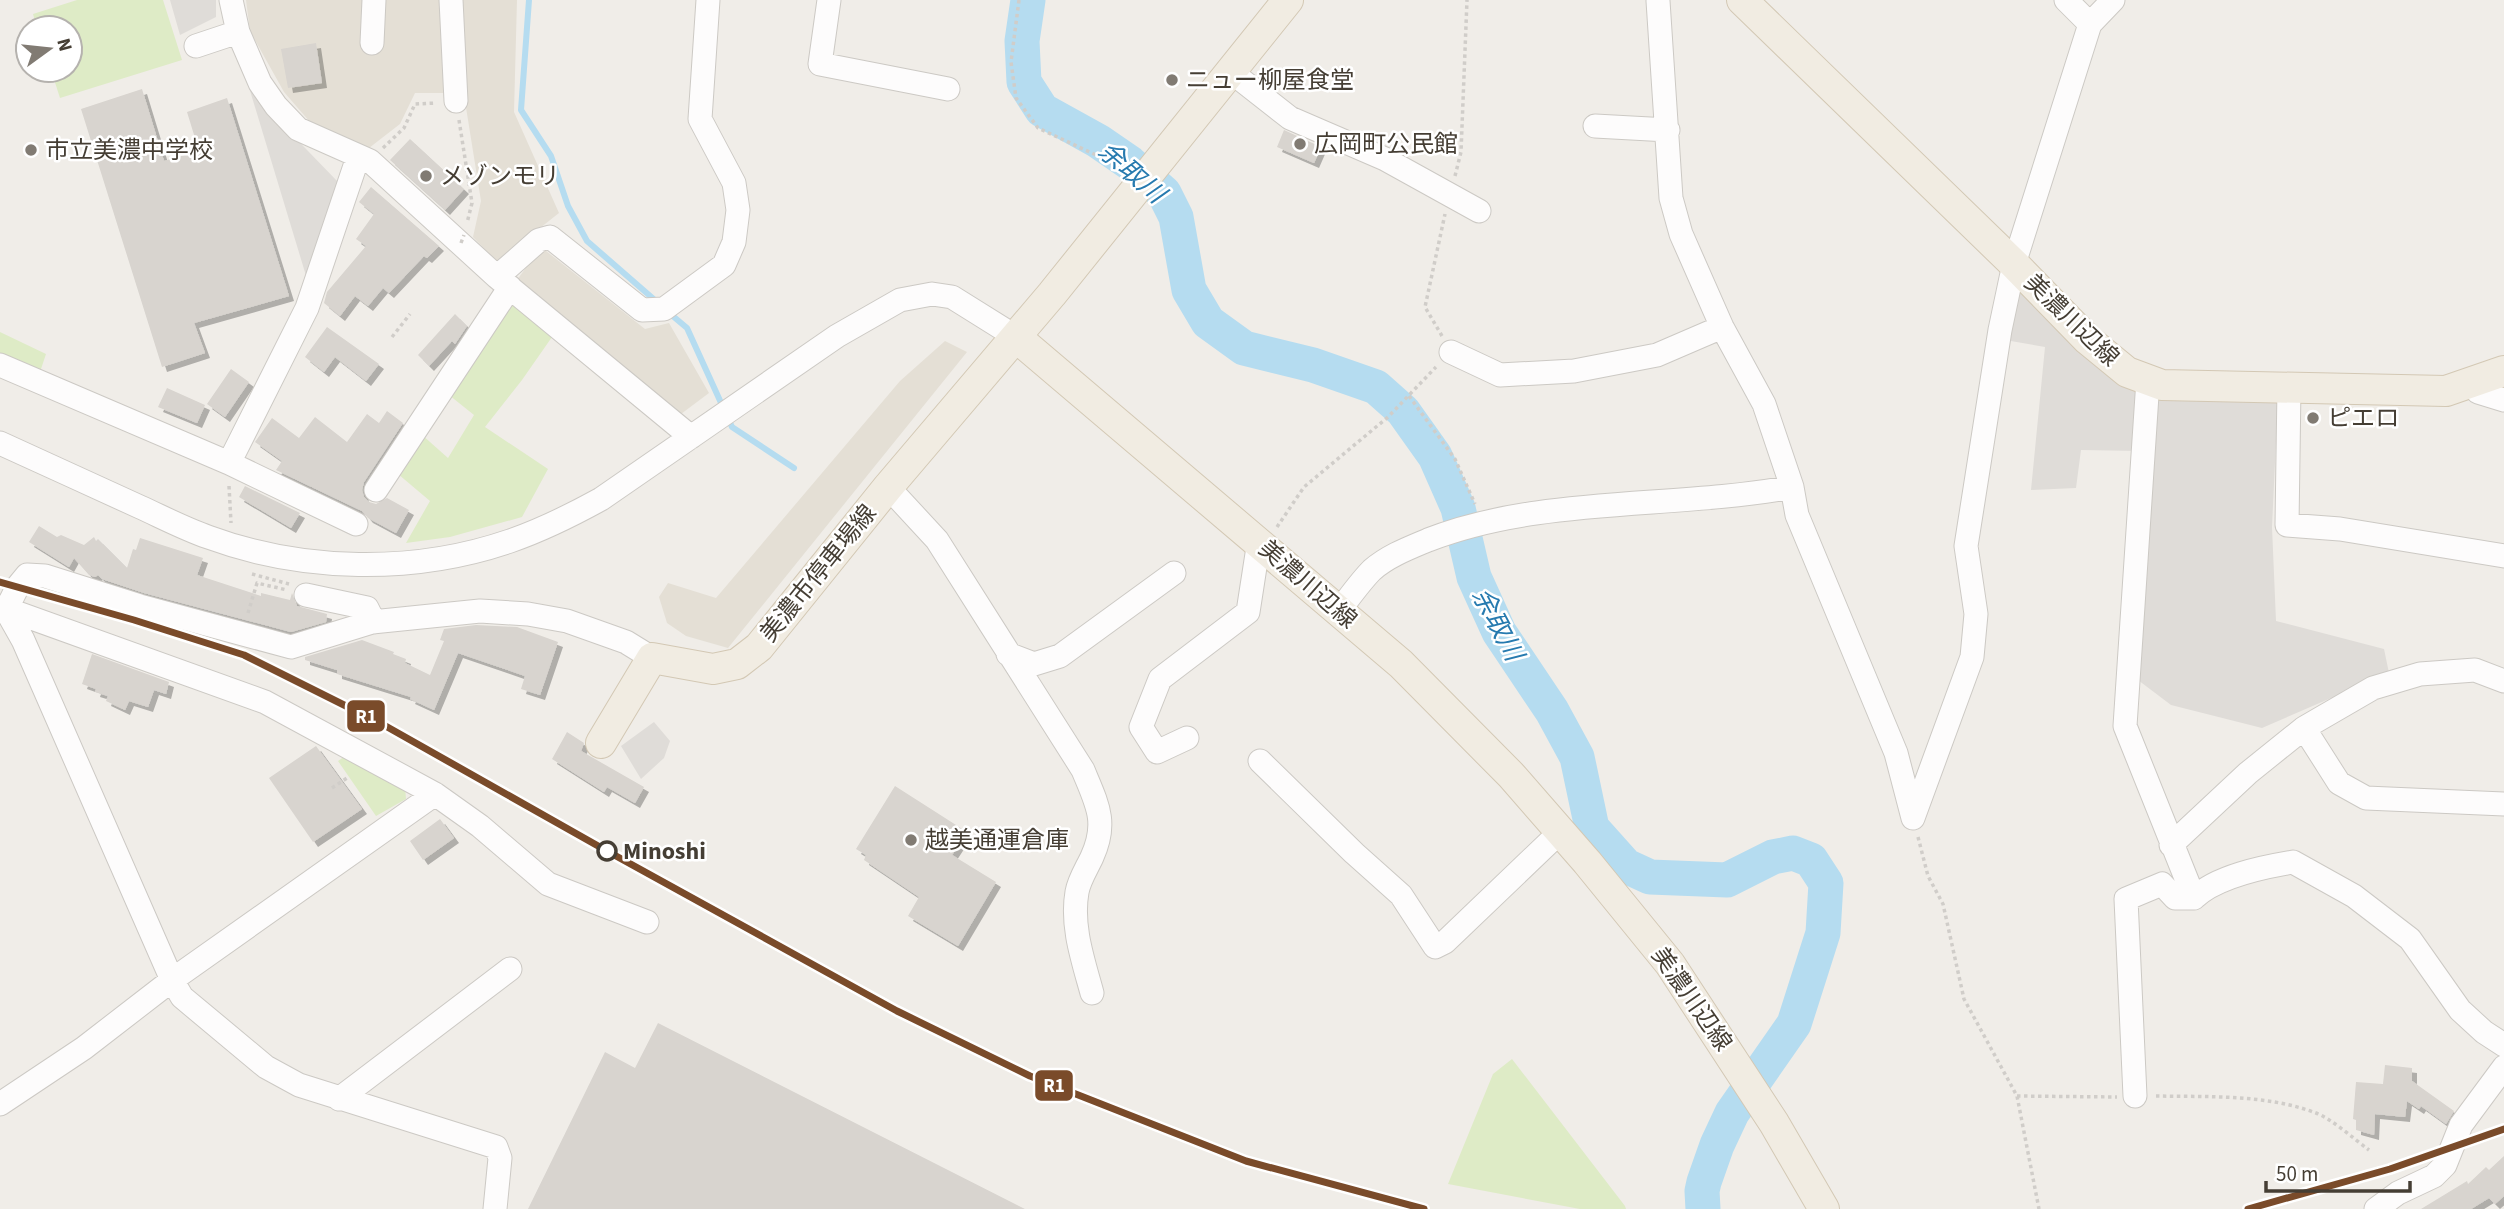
<svg xmlns="http://www.w3.org/2000/svg" width="2504" height="1209" font-family="'Source Sans 3','Noto Sans JP',sans-serif">
	<style>
		.residential { fill: #e4dfd5 }
		.green { fill: #deebc6 }
		.parking { fill: #dfdcd8 }
		.lines { fill: none; stroke-linecap: round; stroke-linejoin: round }
		.stream { stroke: #b5dcf0; stroke-width: 6 }
		.river { stroke: #b5dcf0; stroke-width: 35 }
		.building { fill: #d8d4cf; filter: url(#shadow) }
		.minor-casing { stroke: #ccc9c4; stroke-width: 25 }
		.major-casing { stroke: #d3c8b4; stroke-width: 32 }
		.path { stroke: #d0cdc9; stroke-width: 3.5; stroke-dasharray: 3.5 3.5; stroke-linecap: butt }
		.minor { stroke: #fdfcfc; stroke-width: 23 }
		.major { stroke: #f1ece2; stroke-width: 30 }
		.path-bridge { stroke: #d0cdc9; stroke-width: 3.5; stroke-dasharray: 3.5 3.5; stroke-linecap: butt }
		.rail-1-casing { stroke: #fff; stroke-width: 12 }
		.rail-1 { stroke: #7a4b2a; stroke-width: 7 }
		.poi-dot { fill: #817b73; stroke: #fff; stroke-width: 2.5 }
		.stop-dot { fill: #fff; stroke: #453e34; stroke-width: 3.5 }
		.labels { text-anchor: middle; stroke-width: 5; stroke-linejoin: round; paint-order: stroke }
		.poi-label { font-size: 24px; fill: #453e34; stroke: #fff; text-anchor: start }
		.street-label { font-size: 24px; fill: #453e34; stroke: #fff }
		.stop-label { font-size: 24px; font-weight: bold; fill: #453e34; stroke: #fff; text-anchor: start }
		.water-label { font-size: 26px; font-style: italic; fill: #267aaf; stroke: #fff }
		.line-badge { stroke: #fff; stroke-width: 2.5 }
		.badge-label { font-size: 19px; text-anchor: middle; font-weight: bold; fill: #fff }
	</style>
	<defs>
		<filter id="shadow"><feDropShadow dx="5" dy="5" stdDeviation="0" flood-color="#0004"/></filter>
	</defs>
	<rect width="100%" height="100%" fill="#f0ede8"/>
	<path class="residential" d="M246,0H445L449,93H415L400,124L369,148L310,122L284,92L250,31Z
		M460,0H517L514,112L559,213L497,262L473,237L481,201L464,95Z
		M541,247L645,329L669,323L709,393L677,417L517,280Z
		M945,341L967,352L728,648L686,636L667,623L659,597L668,583L716,598L900,381Z"/>
	<path class="green" d="M77,0H163L182,60L60,98L51,70H70V28H37L33,14Z
		M516,301L552,337L522,380L485,427L548,469L522,517L450,537L406,543L430,501L398,474L421,434L448,458L474,415L444,391Z
		M0,332L46,354L39,375L0,357Z
		M348,754L405,787L406,799L376,816L338,761Z
		M1512,1059L1625,1206L1626,1209H1580L1448,1184L1493,1074Z"/>
	<path class="parking" d="M170,0H216V17L180,35Z
		M248,84L277,119L338,182L307,279Z
		M2017,276L2118,376L2278,397L2272,527L2276,621L2384,649L2389,673L2262,728L2171,705L2134,677L2140,451L2081,450L2076,488L2031,490L2045,347L2005,340Z
		M654,722L670,741L664,758L641,779L621,746Z"/>
	<g class="lines">
		<path class="stream" d="M529,0L521,110L551,156L568,206L587,241L657,302
			M668,312L687,328L732,427L794,468"/>
		<path class="river" d="M1028,0L1022,41L1024,82L1042,110L1098,141L1130,163L1164,193L1176,217L1189,290L1208,322L1244,348L1313,365L1376,387L1403,411L1435,456L1458,508L1474,577L1499,632L1552,711L1577,757L1592,828L1626,866L1650,877L1727,880L1773,857L1793,853L1811,860L1826,883L1823,933L1794,1024L1732,1113L1717,1145L1704,1182L1702,1191L1703,1209"/>
	</g>
	<path class="building" d="M316,43L322,83L288,88L281,49Z
		M142,89L164,161L199,151L187,112L227,98L289,296L194,323L205,353L162,367L81,109Z
		M1284,130L1321,147L1314,163L1277,147Z
		M410,139L464,189L445,210L390,160Z
		M371,187L439,246L427,258L424,256L389,293L383,288L368,306L355,296L340,316L324,303L327,292L366,246L356,239L374,214L359,202Z
		M455,314L467,326L455,344L452,341L429,366L418,355Z
		M327,327L379,364L366,381L335,357L324,372L305,357Z
		M231,369L249,382L225,417L207,404Z
		M167,388L205,405L197,423L158,407Z
		M387,411L403,423L364,482L362,490L364,497L369,502L376,504L387,498L409,510L396,533L368,518L362,511L276,470L282,461L255,442L272,418L299,438L315,417L347,442L367,414L379,423Z
		M245,486L300,513L291,528L239,497Z
		M39,526L57,537L61,535L84,545L94,537L96,541L98,539L127,568L133,549L136,550L140,538L203,558L197,575L261,596V593L290,600L292,593L297,606L327,614L326,622L291,632L144,593L102,579L98,575L95,577L89,575L74,558L69,567L29,542Z
		M476,625L517,627L558,642L540,695L521,689L525,676L458,653L434,710L410,699L411,697L337,674V670L305,660V657L362,640L394,652L393,654L406,659L405,663L430,675L444,641L440,640L444,629Z
		M92,654L169,682L166,694L154,690L148,707L129,701L125,710L106,701L108,696L95,692L96,689L82,684Z
		M567,732L584,743L581,751L644,787L635,803L607,787L604,792L552,759Z
		M316,746L362,809L313,842L269,778Z
		M895,786L967,832L952,855L996,882L958,946L908,916L919,897L864,860L866,855L856,849Z
		M440,819L454,838L423,860L410,841Z
		M658,1023L1025,1209H528L605,1052L635,1068Z
		M2385,1065L2412,1068V1081L2454,1111L2446,1124L2421,1106L2419,1109L2407,1101L2405,1117L2375,1114L2374,1135L2356,1130V1120L2353,1119L2356,1082L2383,1084Z
		M2504,1156V1196L2495,1204L2489,1198L2471,1209H2421L2467,1181L2468,1184L2486,1167L2489,1170Z"/>
	<g class="lines">
		<defs>
			<path id="minor" d="M231,0L238,32L260,83L276,106L298,129L370,161L497,277L691,437
				M451,0L456,101
				M829,0L820,64L948,89
				M2066,0L2090,24
				M1658,1L1671,198L1681,234L1722,327L1764,404L1792,487L1797,515L1896,753L1913,818
				M372,43L374,0
				M196,46L238,32
				M1230,71L1290,118L1385,159L1479,211
				M1595,126L1668,130
				M497,277L539,240L550,237L642,310L664,309L724,265L734,242L738,210L734,183L700,119L708,0
				M1451,352L1500,375L1574,371L1657,355L1722,327
				M0,365L229,463L307,308L358,157
				M2472,383L2478,392L2504,400
				M2289,387L2287,525L2340,529L2504,556
				M0,443C47,464 93,486 140,507C162,517 185,529 208,537C303,572 414,574 510,541C542,530 572,515 601,499L837,336L900,300L932,294L952,297L1016,337
				M229,463L356,524
				M888,487L937,540L1083,770C1097,804 1108,822 1092,857C1087,868 1079,880 1077,892C1071,926 1083,960 1092,993
				M376,490L510,287
				M306,595L367,608L374,622
				M1,607L265,702L435,794L480,826L548,884L647,922
				M6,610L23,640L172,980L182,997L266,1067L299,1085L496,1147L500,1158L495,1209
				M6,610L18,586L27,575L45,576L140,606L291,647L372,622L480,611L528,614L567,621L626,642L652,658
				M1338,612C1349,598 1360,582 1372,570C1388,556 1409,548 1428,540C1540,496 1674,509 1792,487
				M1008,654L1034,664L1060,656L1174,573
				M2304,728L2373,688L2420,674L2475,670L2504,681
				M1187,738L1157,752L1141,727L1160,679L1248,612L1259,541
				M1260,761L1354,853L1401,895L1435,947L1445,942L1560,832
				M1913,818L1972,657L1976,614L1966,546L2000,330L2014,264L2090,24L2113,0
				M2171,845L2248,773L2304,728L2339,783L2366,798L2504,804
				M2194,898C2217,876 2263,867 2293,862L2354,896L2410,939L2460,1010L2484,1032L2504,1045
				M2135,1096L2126,899L2162,884L2175,898H2194L2125,726L2148,380
				M339,1099L510,969
				M0,1104L84,1048L172,980L435,794
				M2376,1209L2398,1193L2434,1176L2445,1165L2461,1125L2504,1067"/>
			<path id="major" d="M1742,0L2014,264L2088,340L2127,372L2162,385L2446,391L2504,371
				M1016,337L1401,664L1511,775L1587,862L1670,964L1774,1123L1824,1209
				M601,743L652,658L713,669L737,664L759,647L888,487L1052,294L1288,0"/>
		</defs>
		<use href="#minor" class="minor-casing"/>
		<use href="#major" class="major-casing"/>
		<path class="path" d="M1019,0L1011,62L1016,98L1038,128L1109,161L1120,171
			M459,120L472,203L467,223
			M383,148L404,128L415,104L436,103
			M1455,176L1461,152L1467,0
			M1442,336L1425,307L1445,214
			M392,337L410,314
			M1409,396L1455,459L1475,504
			M229,486L231,523
			M1277,527L1304,487L1388,417L1436,367
			M252,574L289,584
			M248,613L257,583L287,590
			M332,788L347,778
			M1918,837L1928,876L1943,904L1964,999L2017,1096L2039,1209
			M2017,1096L2117,1097
			M2156,1096C2208,1097 2266,1094 2316,1113C2332,1119 2354,1139 2369,1150"/>
		<use href="#minor" class="minor"/>
		<use href="#major" class="major"/>
		<path class="path-bridge" d="M461,243L464,235"/>
		<defs>
			<path id="rail-1" d="M0,582L134,620L244,655L382,724L607,851L897,1011L1030,1076L1246,1161L1424,1209
				M2248,1209L2390,1169L2504,1129"/>
		</defs>
		<use href="#rail-1" class="rail-1-casing"/>
		<use href="#rail-1" class="rail-1"/>
	</g>
	<g class="poi-dot">
		<circle cx="1172" cy="80" r="7"/>
		<circle cx="1300" cy="144" r="7"/>
		<circle cx="31" cy="150" r="7"/>
		<circle cx="426" cy="176" r="7"/>
		<circle cx="2313" cy="418" r="7"/>
		<circle cx="911" cy="840" r="7"/>
	</g>
	<circle class="stop-dot" cx="607" cy="851" r="9"/>
	<g class="labels">
		<g class="poi-label">
			<text x="1186" y="88">ニュー柳屋食堂</text>
			<text x="1314" y="152">広岡町公民館</text>
			<text x="45" y="158">市立美濃中学校</text>
			<text x="440" y="184">メゾンモリ</text>
			<text x="2327" y="426">ピエロ</text>
			<text x="925" y="848">越美通運倉庫</text>
		</g>
		<g class="street-label">
			<text transform="translate(2072 320) rotate(44)" y="8">美濃川辺線</text>
			<text transform="translate(818 573) rotate(-51)" y="8">美濃市停車場線</text>
			<text transform="translate(1308 584) rotate(41)" y="8">美濃川辺線</text>
			<text transform="translate(1692 999) rotate(55)" y="8">美濃川辺線</text>
		</g>
		<g class="stop-label">
			<text x="623" y="859">Minoshi</text>
		</g>
		<g class="water-label">
			<text transform="translate(1132 172) rotate(41)" y="9">余取川</text>
			<text transform="translate(1498 624) rotate(62)" y="9">余取川</text>
		</g>
	</g>
	<g class="line-badge">
		<rect x="346" y="699" width="40" height="34" rx="7" fill="#7a4b2a"/>
		<rect x="1034" y="1069" width="40" height="33" rx="7" fill="#7a4b2a"/>
	</g>
	<g class="badge-label">
		<text x="366" y="723">R1</text>
		<text x="1054" y="1092">R1</text>
	</g>
	<g transform="translate(49 49) rotate(75)"><circle r="33" fill="#ffffff" stroke="#b5b2ae" stroke-width="2"/>
	<path d="M0-5L12 26L0 18L-12 26Z" fill="#817b73"/>
	<text y="-10" font-size="19" font-weight="bold" text-anchor="middle" fill="#453e34">N</text>
	</g>
	<path d="M2266 1181v10h144v-10" fill="none" stroke="#453e34" stroke-width="3.5"/>
	<text x="2276" y="1181" font-size="21" fill="#453e34" stroke="#ffffff" stroke-width="5" paint-order="stroke">50 m</text>
</svg>
